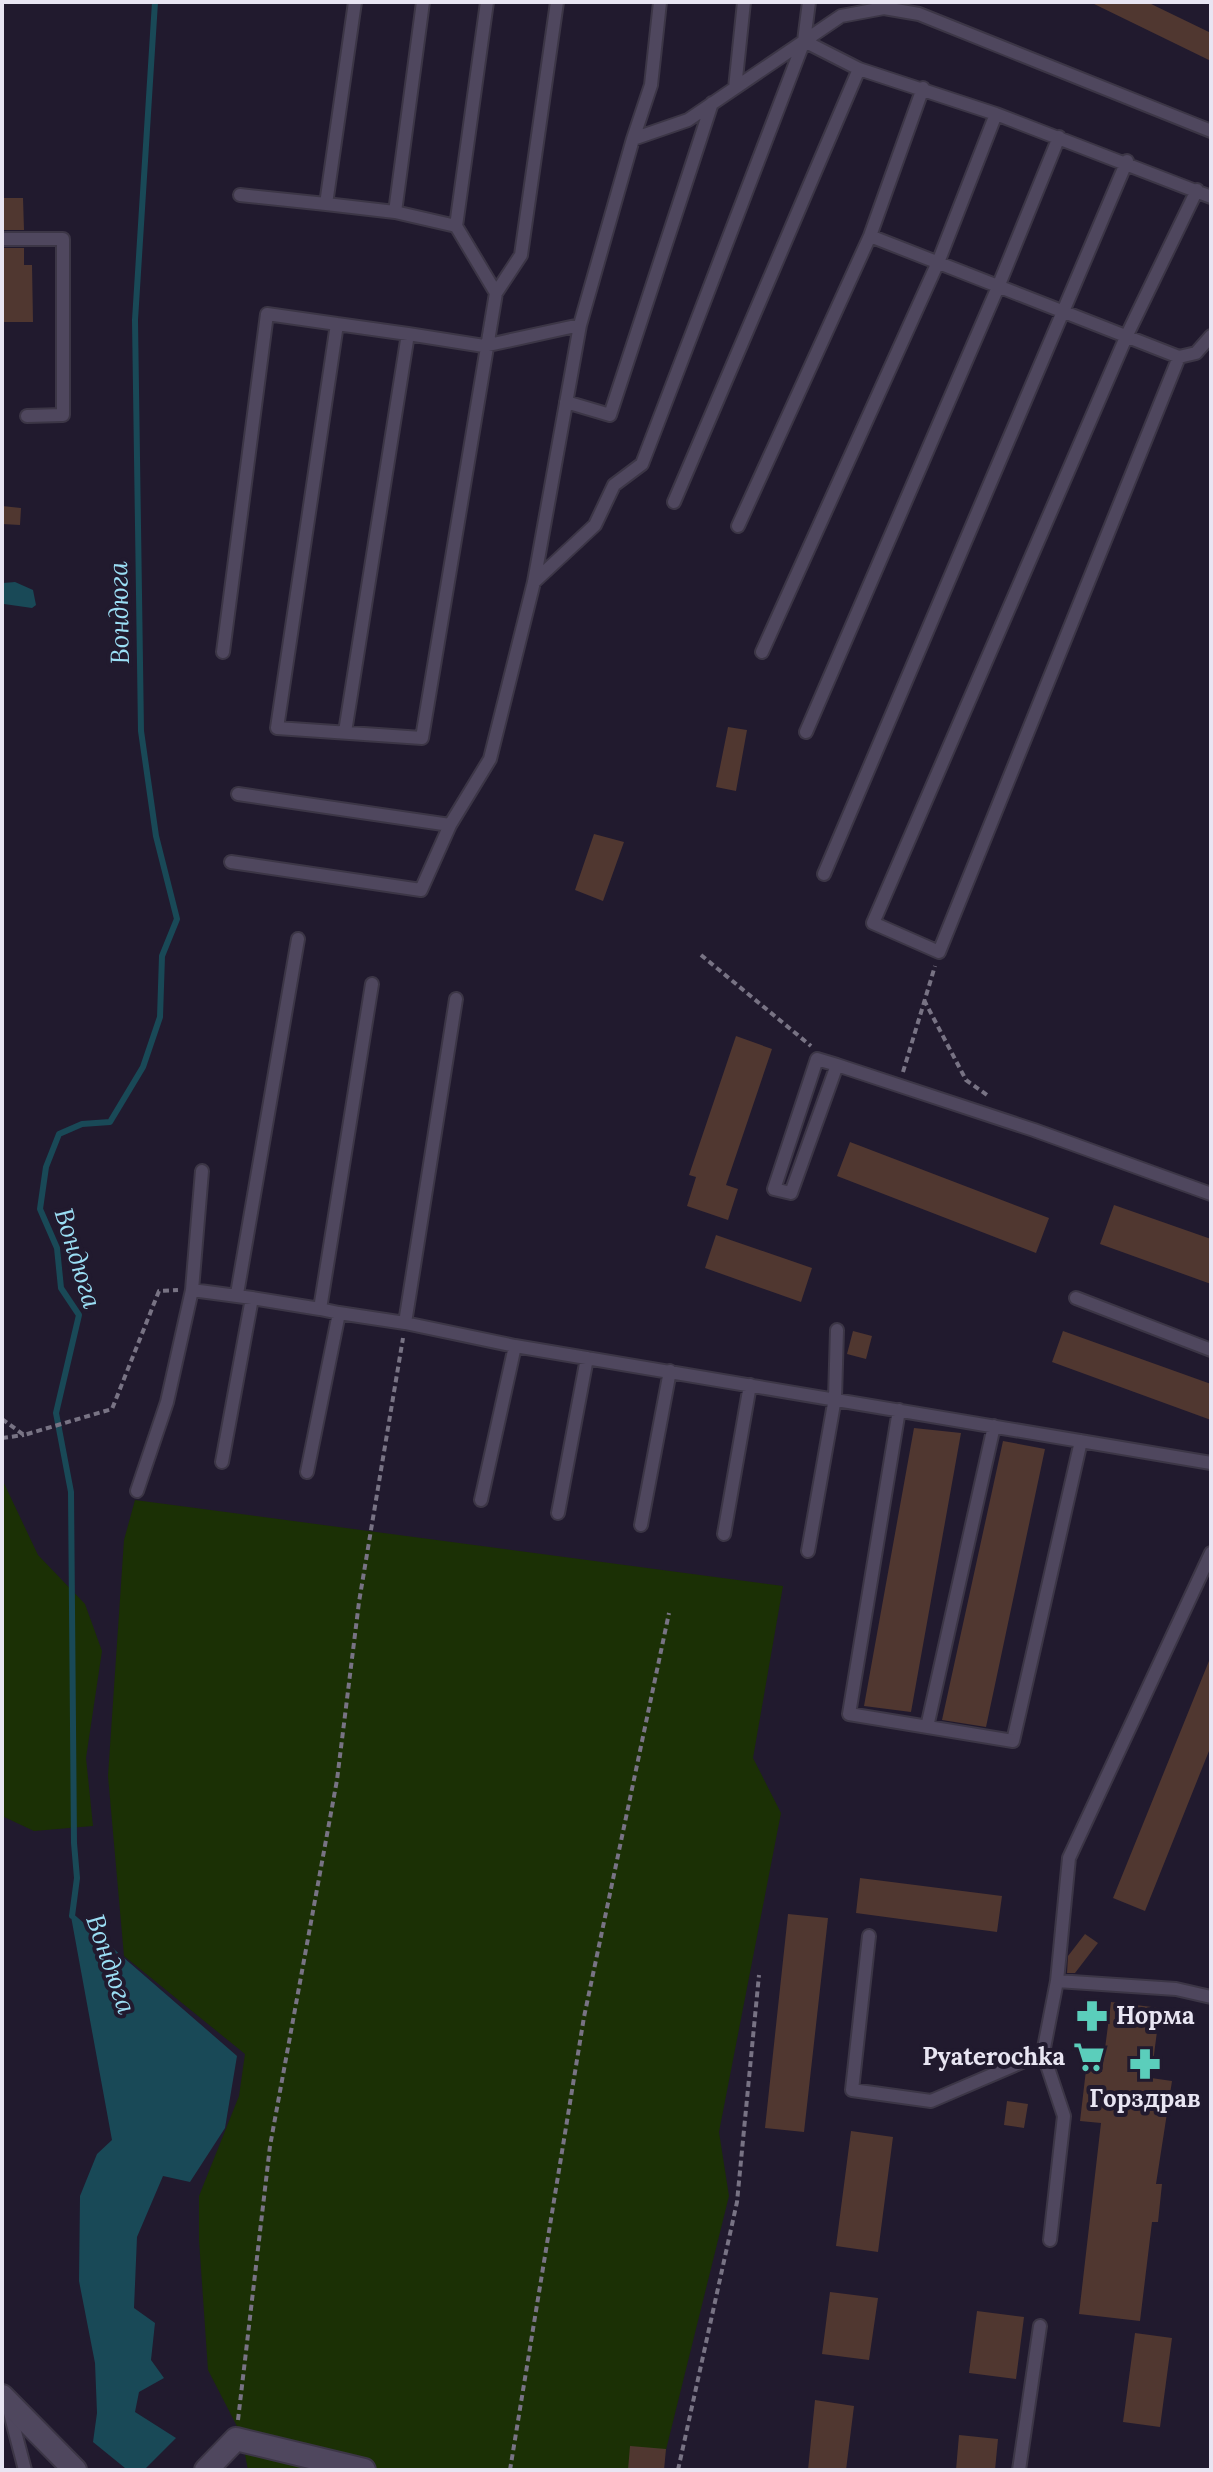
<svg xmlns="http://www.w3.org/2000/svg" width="1213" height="2472" font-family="Lora,serif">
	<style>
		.green { fill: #1b3005 }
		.water { fill: #194957 }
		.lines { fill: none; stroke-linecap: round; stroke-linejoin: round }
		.stream { stroke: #194957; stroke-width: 6 }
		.building { fill: #503730 }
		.service-casing { stroke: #3c3646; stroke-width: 16 }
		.minor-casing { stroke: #3c3646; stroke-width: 26 }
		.path { stroke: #787384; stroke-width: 4; stroke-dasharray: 6 4; stroke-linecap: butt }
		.service { stroke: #4f475e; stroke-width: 12 }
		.minor { stroke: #4f475e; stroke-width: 22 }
		.labels { text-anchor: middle; stroke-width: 8; stroke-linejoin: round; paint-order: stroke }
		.poi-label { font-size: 24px; font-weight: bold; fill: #e8e5f2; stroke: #211a2e; text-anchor: start }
		.water-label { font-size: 26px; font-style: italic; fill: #9bdef4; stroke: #211a2e }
	</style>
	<rect width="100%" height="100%" fill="#211a2e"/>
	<path class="green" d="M2,1479L38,1555L85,1604L102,1651L86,1758L93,1826L34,1831L2,1816Z
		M135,1500L783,1586L753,1758L781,1813L719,2132L729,2196L661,2470H248L241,2434L208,2370L199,2240V2196L239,2096L245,2054L124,1956L108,1776L124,1540Z"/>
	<path class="water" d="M15,582L33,590L36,605L32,608L4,604L3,583Z
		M70,1911L237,2056L225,2128L190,2182L163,2176L137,2237L134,2308L155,2323L151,2360L164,2378L139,2392L135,2412L176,2438L144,2470L125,2468L93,2442L97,2413L95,2363L79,2281L80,2196L97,2154L112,2140Z"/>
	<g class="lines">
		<path class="stream" d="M72,1916L77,1878L74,1843L71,1492L56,1413L79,1315L61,1288L57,1248L40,1209L46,1167L59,1134L82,1124L110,1122L143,1067L160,1017L162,956L177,919L156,836L141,731L135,320L155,2"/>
	</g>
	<path class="building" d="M1090,2H1147L1211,33V61Z
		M2,198H23L24,230H2Z
		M2,248H24V265H32L33,322H2Z
		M2,506L21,508L20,525L2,524Z
		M728,727L747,730L736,791L716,787Z
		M594,834L624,842L603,901L575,890Z
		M736,1036L772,1049L726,1185L738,1189L728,1220L687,1206L696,1177L689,1175Z
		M850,1142L1049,1218L1036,1253L837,1176Z
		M1114,1205L1211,1239V1284L1100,1244Z
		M716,1235L812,1268L801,1302L705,1268Z
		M853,1331L872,1336L866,1359L847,1354Z
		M1063,1331L1211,1384V1420L1052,1362Z
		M914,1428L961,1433L911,1712L864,1706Z
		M1003,1441L1045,1449L986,1727L942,1720Z
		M1211,1656V1746L1145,1911L1113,1898Z
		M860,1878L1002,1896L997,1932L856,1913Z
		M788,1914L828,1918L804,2132L765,2128Z
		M1085,1934L1098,1943L1075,1973H1067L1068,1956Z
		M1111,2002L1160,2008L1151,2078L1172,2081L1156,2184H1162L1158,2222H1152L1140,2321L1079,2314L1101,2123L1080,2121L1086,2070L1102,2072Z
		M1007,2101L1028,2104L1024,2128L1004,2125Z
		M851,2131L893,2137L878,2252L836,2246Z
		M830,2292L878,2298L869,2360L822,2354Z
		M977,2311L1024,2317L1016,2379L969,2373Z
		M1135,2333L1172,2338L1160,2427L1123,2422Z
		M815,2400L854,2406L846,2470H808Z
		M959,2435L998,2439L995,2470H956Z
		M630,2446L666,2449L664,2470H628Z"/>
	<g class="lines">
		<defs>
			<path id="service" d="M355,2L326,204L395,212L423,2
				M660,2L651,85L633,139L688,120L841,16L884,8L919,14L1211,131
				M804,41L859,69L996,114L1211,197
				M735,88L744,2
				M1197,190L1127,335L873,923L939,952L1179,357L1196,353L1211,336
				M240,195L326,204
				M456,226L487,2
				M870,236L923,88
				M2,239H63V415L27,416
				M496,293L521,255L557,2
				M337,324L408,334L345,732
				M408,334L484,346L580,325L633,139
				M566,402L610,415L712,103
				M674,502L859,69
				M738,526L870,236L1179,357
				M534,582L595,525L614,485L642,464L804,41L809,2
				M223,652L267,314L337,324L277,728L422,738L496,293L456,226L395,212
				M762,652L939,260L996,114
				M806,732L998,287L1059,137
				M238,794L450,825
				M231,862L421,890L450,825L490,759L534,582L580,325
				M824,874L1127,161
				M837,1065L791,1193L774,1189L817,1059L837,1065L1034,1130L1211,1194
				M192,1290L202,1171
				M237,1294L298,939
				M252,1298L320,1309
				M1076,1298L1211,1350
				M339,1313L405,1323L456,999
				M405,1323L515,1346L1211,1463
				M899,1410L849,1714L1013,1741L1081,1441
				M307,1472L339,1313L320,1309L372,984
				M137,1491L167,1402L192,1290L252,1298L222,1462
				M481,1500L515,1346
				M558,1513L587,1358
				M641,1525L670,1371
				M724,1534L750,1385
				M808,1551L835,1398L837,1330
				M1211,1553L1069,1858L1057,1981L1176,1989L1211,1997
				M927,1727L994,1426
				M869,1936L852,2090L931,2101L1043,2053L1057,1981
				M1043,2053L1064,2116L1050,2240
				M9,2409L25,2470
				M1019,2470L1040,2326"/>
			<path id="minor" d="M2,2396L75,2470
				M206,2470L236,2439L364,2470"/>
		</defs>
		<use href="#service" class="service-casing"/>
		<use href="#minor" class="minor-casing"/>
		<path class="path" d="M701,955L811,1046
			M924,1000L966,1080L987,1095
			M903,1072L935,966
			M2,1419L24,1435L112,1409L159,1291L178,1290
			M2,1438L24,1435
			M238,2420L270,2146L337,1780L359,1602L403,1338
			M510,2470L584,2017L669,1613
			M678,2470L737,2202L759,1975"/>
		<use href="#service" class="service"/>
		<use href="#minor" class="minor"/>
	</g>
	<defs>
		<symbol id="pharmacy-bare" viewBox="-9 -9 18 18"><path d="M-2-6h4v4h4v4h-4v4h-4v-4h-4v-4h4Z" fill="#5bcebb" stroke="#211a2e" stroke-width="2.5" paint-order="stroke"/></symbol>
		<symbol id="supermarket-bare" viewBox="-9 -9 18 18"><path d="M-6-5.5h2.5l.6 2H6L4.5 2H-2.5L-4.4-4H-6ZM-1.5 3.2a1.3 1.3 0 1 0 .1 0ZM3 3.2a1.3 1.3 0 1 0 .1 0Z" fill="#5bcebb" stroke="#211a2e" stroke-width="2.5" paint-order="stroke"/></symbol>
	</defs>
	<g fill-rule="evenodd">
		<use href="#pharmacy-bare" x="1070" y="1994" width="44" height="44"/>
		<use href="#supermarket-bare" x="1067" y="2035" width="44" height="44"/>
		<use href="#pharmacy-bare" x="1123" y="2042" width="44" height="44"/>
	</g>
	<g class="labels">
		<g class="poi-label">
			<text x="1116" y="2024">Норма</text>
			<text x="1065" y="2065" text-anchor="end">Pyaterochka</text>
			<text x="1145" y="2107" text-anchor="middle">Горздрав</text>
		</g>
		<g class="water-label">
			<text transform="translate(119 613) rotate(-91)" y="9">Вондюга</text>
			<text transform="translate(78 1258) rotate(73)" y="9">Вондюга</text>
			<text transform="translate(111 1964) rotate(71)" y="9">Вондюга</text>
		</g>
	</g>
	<rect width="1213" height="2472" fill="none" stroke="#e8e5f2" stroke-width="8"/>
</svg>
